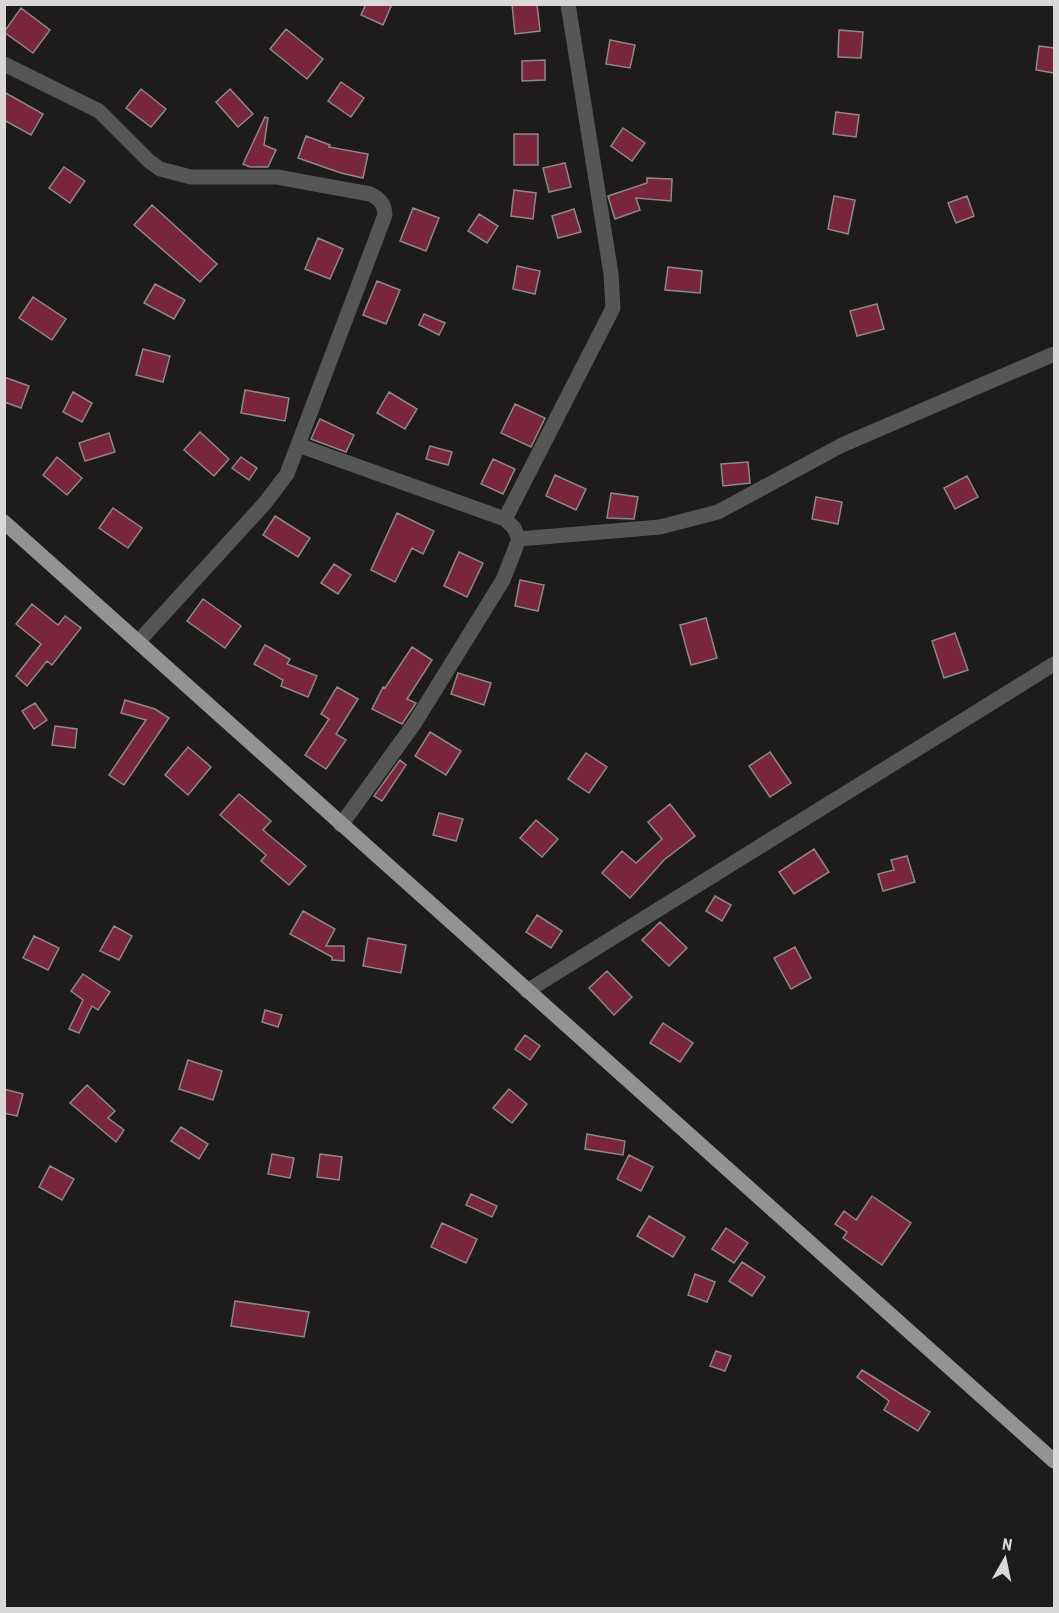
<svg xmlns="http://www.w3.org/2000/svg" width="1059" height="1613" font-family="'Roboto Condensed',sans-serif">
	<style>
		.building { fill: #79263d; stroke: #8b8888; stroke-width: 1.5 }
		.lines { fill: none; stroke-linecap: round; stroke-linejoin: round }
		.minor { stroke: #575657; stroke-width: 15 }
		.major { stroke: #949294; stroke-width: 15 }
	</style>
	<rect width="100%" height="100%" fill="#1d1b1c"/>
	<path class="building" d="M366,4H392L383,25L361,15Z
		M512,4H537L540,31L515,34Z
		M21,8L50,30L33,53L4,32Z
		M286,29L323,59L307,79L270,49Z
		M839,30L863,32L861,58L838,57Z
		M610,40L635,45L630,68L606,64Z
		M1039,46L1054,48V73L1036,70Z
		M545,60V80L522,81V61Z
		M341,82L364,98L351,117L328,101Z
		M141,89L166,109L151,127L126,108Z
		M230,89L253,114L238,127L216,102Z
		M4,92L43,114L31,135L4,120Z
		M836,112L859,115L856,137L833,134Z
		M265,117L268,118L264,145L276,150L268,167H250L243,164Z
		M623,128L645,143L632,161L611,146Z
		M514,134H538V165H514Z
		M306,136L330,145L329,147L368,154L363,178L341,173L298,158Z
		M565,163L571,187L549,192L543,168Z
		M64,167L85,181L70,203L49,188Z
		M647,178L672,179L671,201L636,198L640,210L615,219L608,196L647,183Z
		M514,190L536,193L533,219L511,216Z
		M834,196L855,200L848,234L828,229Z
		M967,196L974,216L956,223L948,203Z
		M152,205L217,264L200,282L134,225Z
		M413,208L439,218L426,251L400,241Z
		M574,209L581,232L558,238L552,216Z
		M479,214L498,226L487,243L468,231Z
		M318,238L343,249L330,279L305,269Z
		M517,266L540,271L535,294L513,289Z
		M668,267L702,271L700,293L665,290Z
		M377,281L400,290L386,324L363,315Z
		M155,284L185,300L174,319L144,303Z
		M33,297L66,319L52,340L19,318Z
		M877,304L884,329L857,336L850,311Z
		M424,314L445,323L439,335L419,325Z
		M143,349L170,356L163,382L136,375Z
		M4,377L29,386L21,408L4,402Z
		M245,390L289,398L285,421L241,413Z
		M73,392L92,403L82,422L63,412Z
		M389,392L417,409L405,429L377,413Z
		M515,404L545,418L531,447L501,433Z
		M320,419L354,435L346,452L311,439Z
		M200,432L229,459L214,476L184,450Z
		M109,433L115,452L85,461L79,443Z
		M430,446L452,452L448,465L426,459Z
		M57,457L82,478L67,495L43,475Z
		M241,457L257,468L249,480L232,468Z
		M493,459L515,469L503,494L481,484Z
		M748,462L750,483L723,486L721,464Z
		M555,475L586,489L576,510L546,496Z
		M967,476L978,497L955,509L944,488Z
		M611,493L638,497L634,519L607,518Z
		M816,497L842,502L838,524L812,519Z
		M113,508L142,528L128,548L99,528Z
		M397,513L434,531L423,554L412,548L395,582L371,570Z
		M275,516L310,538L298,557L263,535Z
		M459,552L483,563L467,597L444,586Z
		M334,564L351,575L338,594L321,583Z
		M520,580L544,585L538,611L515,606Z
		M203,599L241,626L225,648L187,621Z
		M32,604L58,625L65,616L81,628L52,665L47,661L27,686L16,676L41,644L16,624Z
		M706,618L717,658L691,665L680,625Z
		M955,633L968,670L944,678L932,641Z
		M265,645L290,659L287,664L317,676L308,697L281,686L283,680L254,664Z
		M412,647L432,660L407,699L416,703L402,724L372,709L383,687L385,688Z
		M458,673L491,683L484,705L451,694Z
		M337,687L358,699L336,734L346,740L326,769L305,755L329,719L321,714Z
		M125,700L155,709L169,718L124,785L109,775L146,720L121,713Z
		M35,703L47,720L34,729L22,711Z
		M55,726L77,729L75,748L52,745Z
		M430,732L461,751L446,775L415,756Z
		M188,747L211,767L188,795L165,775Z
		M770,752L791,783L770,797L749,766Z
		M586,753L607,767L589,793L568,779Z
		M400,760L406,765L382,801L374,796Z
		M239,794L271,821L263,830L306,866L289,885L261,861L266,855L220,815Z
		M670,804L695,836L664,860L630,898L602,873L622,851L636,863L662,839L648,822Z
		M439,813L463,819L456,841L433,835Z
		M536,820L558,839L542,857L520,838Z
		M814,849L829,872L794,894L779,872Z
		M907,856L915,882L883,891L878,874L894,870L891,860Z
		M715,896L731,905L722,921L706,911Z
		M303,911L335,929L326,946H344V961L332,960V957L290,934Z
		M537,915L562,931L551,948L526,932Z
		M660,922L687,948L669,966L642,940Z
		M114,926L132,936L119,960L100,951Z
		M34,936L59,948L48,970L23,958Z
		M368,938L406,945L401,973L363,966Z
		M795,947L811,978L791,989L774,958Z
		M607,971L632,997L614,1015L589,988Z
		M83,974L110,992L98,1010L92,1006L79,1033L69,1029L83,1000L71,991Z
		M265,1010L282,1015L278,1027L262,1022Z
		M663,1023L693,1043L680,1062L650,1043Z
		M525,1035L540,1046L530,1060L515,1049Z
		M188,1060L222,1071L213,1100L179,1089Z
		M87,1085L115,1111L108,1118L124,1130L116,1142L70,1103Z
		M4,1089L23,1094L17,1116L4,1113Z
		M509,1089L527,1104L512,1123L493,1108Z
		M181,1127L208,1144L199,1159L171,1141Z
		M587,1134L625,1141L623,1155L585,1149Z
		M272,1154L294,1158L290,1178L268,1174Z
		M320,1154L342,1157L339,1180L317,1177Z
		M629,1155L653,1167L641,1191L617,1179Z
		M50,1166L74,1179L62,1200L39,1187Z
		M471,1194L497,1206L492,1217L466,1205Z
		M872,1196L911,1223L882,1265L843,1238L847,1232L835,1224L844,1211L856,1220Z
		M649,1216L685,1237L673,1257L637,1236Z
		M442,1223L477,1239L466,1263L431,1247Z
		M726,1228L748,1243L734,1263L712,1249Z
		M742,1262L765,1277L752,1296L729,1281Z
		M695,1274L715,1282L707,1302L688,1295Z
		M235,1301L309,1312L304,1337L231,1326Z
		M716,1351L731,1356L725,1371L710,1366Z
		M862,1370L930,1412L918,1431L884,1410L889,1401L857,1377Z"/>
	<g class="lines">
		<path class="minor" d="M4,64L99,111L149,161L160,169L191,177H277L370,194C380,199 384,203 385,215L287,474L265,503L138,642
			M298,445L505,519L514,528L519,539L503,580L414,724L341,825
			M505,519L613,308L611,274L568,4
			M519,539L660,527L718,512L842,445L1054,354
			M527,991L1054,664"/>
		<path class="major" d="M4,522L1054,1461"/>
	</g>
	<rect width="1059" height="1613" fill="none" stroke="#d9d7d8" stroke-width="12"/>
	<g transform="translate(1005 1559) rotate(9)" stroke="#1d1b1c" stroke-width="4.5" paint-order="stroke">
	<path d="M0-4.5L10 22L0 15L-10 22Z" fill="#d9d7d8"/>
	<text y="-9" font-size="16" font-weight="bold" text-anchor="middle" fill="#d9d7d8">N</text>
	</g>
</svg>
